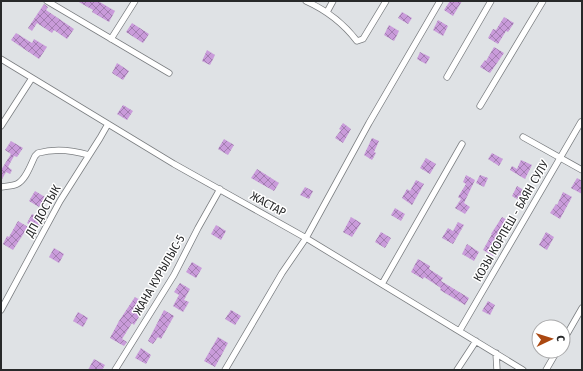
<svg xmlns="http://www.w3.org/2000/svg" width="583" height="371" font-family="'Fira Sans Condensed',sans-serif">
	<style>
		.building { fill: url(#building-cross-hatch) }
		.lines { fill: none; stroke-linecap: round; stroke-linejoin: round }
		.minor-casing { stroke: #7b7e81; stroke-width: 7 }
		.minor { stroke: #fff; stroke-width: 5.5 }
		.labels { text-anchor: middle; stroke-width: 3; stroke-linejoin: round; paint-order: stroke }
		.street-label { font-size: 12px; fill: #28292a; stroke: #fff }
	</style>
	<defs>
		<pattern id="building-cross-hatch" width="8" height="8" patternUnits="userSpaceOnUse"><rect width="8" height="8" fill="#c99bda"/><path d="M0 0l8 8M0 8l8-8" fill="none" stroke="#a37eb1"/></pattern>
	</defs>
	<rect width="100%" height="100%" fill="#dfe2e5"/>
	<path class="building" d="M77,1H98L115,11L109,22L92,12L93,10Z
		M450,1H462L453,16L444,10Z
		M44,4L48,7L46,10L74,29L67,39L54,30L52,33L37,23L32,31L28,28Z
		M402,12L412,18L408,24L398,18Z
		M504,17L514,23L508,32L506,31L498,44L488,38L493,29L496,30Z
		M438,20L448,26L443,36L433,30Z
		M132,23L149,34L143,43L126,32Z
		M389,25L399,31L394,41L384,35Z
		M16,33L32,43L34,39L47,47L39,59L11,40Z
		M494,47L504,53L490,73L480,67L485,60L486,61Z
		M207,50L215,55L210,65L202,61Z
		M420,52L430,57L426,64L417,59Z
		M117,63L129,71L123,80L112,73Z
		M123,105L133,111L127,120L117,114Z
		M343,123L351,129L343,143L335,138L341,130L339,129Z
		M372,138L379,141L374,152L376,153L372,160L364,155Z
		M224,139L234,145L228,155L218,149Z
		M11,141L23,148L17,157L14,156L8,167L12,170L10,174L6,172L1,181V170L11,154L5,150Z
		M492,153L503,159L499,166L488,159Z
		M426,158L436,164L430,174L420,168Z
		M521,160L532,165L525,179L510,170L512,166L517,169Z
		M257,169L279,183L274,191L251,178Z
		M466,175L475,180L464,203L470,207L465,214L455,208L461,199L458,197L466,184L463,182Z
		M480,175L488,178L484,187L476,183Z
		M577,178L582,181V194L571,188Z
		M416,180L424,184L412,205L402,198L407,189L410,191Z
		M517,186L527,192L522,202L512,196Z
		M305,187L313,191L309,199L300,195Z
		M35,191L45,197L39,207L29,201Z
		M563,192L572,197L560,219L550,213L556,204L557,205Z
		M395,208L405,214L401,221L391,215Z
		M32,214L43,220L37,229L27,223Z
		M351,217L361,223L352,237L343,232Z
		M502,217L509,221L505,229L507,230L493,256L483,250L492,234H491Z
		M18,221L28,227L13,250L3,244L7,236L9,237Z
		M458,222L464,225L453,244L442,238L448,228L453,231Z
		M216,225L226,231L221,240L211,234Z
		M381,232L391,238L385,248L375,242Z
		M546,232L554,237L547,250L539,245Z
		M467,244L479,252L474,261L462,254Z
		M54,248L64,254L59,263L49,257Z
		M418,259L430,266L429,269L443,278L441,281L469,298L465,305L440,290L441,288L424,277L423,279L411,272Z
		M192,262L202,268L196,278L186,272Z
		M180,283L190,289L184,300L189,302L183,312L173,306L179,295L174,292Z
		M135,297L145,303L138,314L140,315L134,325L132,323L122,339L127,342L124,346L110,338L119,321Z
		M488,301L495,305L490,315L482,311Z
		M164,310L174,316L161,339L158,337L153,344L148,341Z
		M231,310L241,316L235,325L225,319Z
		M78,312L88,318L83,327L73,321Z
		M218,337L228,343L215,367L204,361Z
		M141,348L151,355L146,364L135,358Z
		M94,359L105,365L102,370H88Z"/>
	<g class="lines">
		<defs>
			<path id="minor" d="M47,1L169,73
				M306,1C326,10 344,24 357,41L363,39L386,1
				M327,12L333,1
				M111,39L135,1
				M1,59L174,164L306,238L523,370
				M447,77L491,1
				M480,106L543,1
				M1,126L32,78
				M523,137L582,170
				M1,187C6,186 13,186 17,184C26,180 31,164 35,156L38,153C55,148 72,150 89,155
				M382,284L462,144
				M1,310L60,201L100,138L108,124
				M460,330L581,122
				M563,341L582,308
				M496,353L497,370
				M115,370L174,275L198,228L220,189
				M225,370L282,273L306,238L369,123L440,1
				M457,370L476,341
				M546,370L557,351"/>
		</defs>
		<use href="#minor" class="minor-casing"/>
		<use href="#minor" class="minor"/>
	</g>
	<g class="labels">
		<g class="street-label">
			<text transform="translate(268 204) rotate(29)" y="4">ЖАСТАР</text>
			<text transform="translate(43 211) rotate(-60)" y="4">ДП ДОСТЫК</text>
			<text transform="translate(511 221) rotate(-60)" y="4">КОЗЫ КОРПЕШ - БАЯН СУЛУ</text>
			<text transform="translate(159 275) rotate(-60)" y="4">ЖАНА КУРЫЛЫС-5</text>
		</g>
	</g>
	<rect width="583" height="371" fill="none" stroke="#28292a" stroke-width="4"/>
	<g transform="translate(551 339) rotate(86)"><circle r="19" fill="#ffffff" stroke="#a9a9aa"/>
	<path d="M0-3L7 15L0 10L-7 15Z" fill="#ab4811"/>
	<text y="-6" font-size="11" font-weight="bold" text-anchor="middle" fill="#28292a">С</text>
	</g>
</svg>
